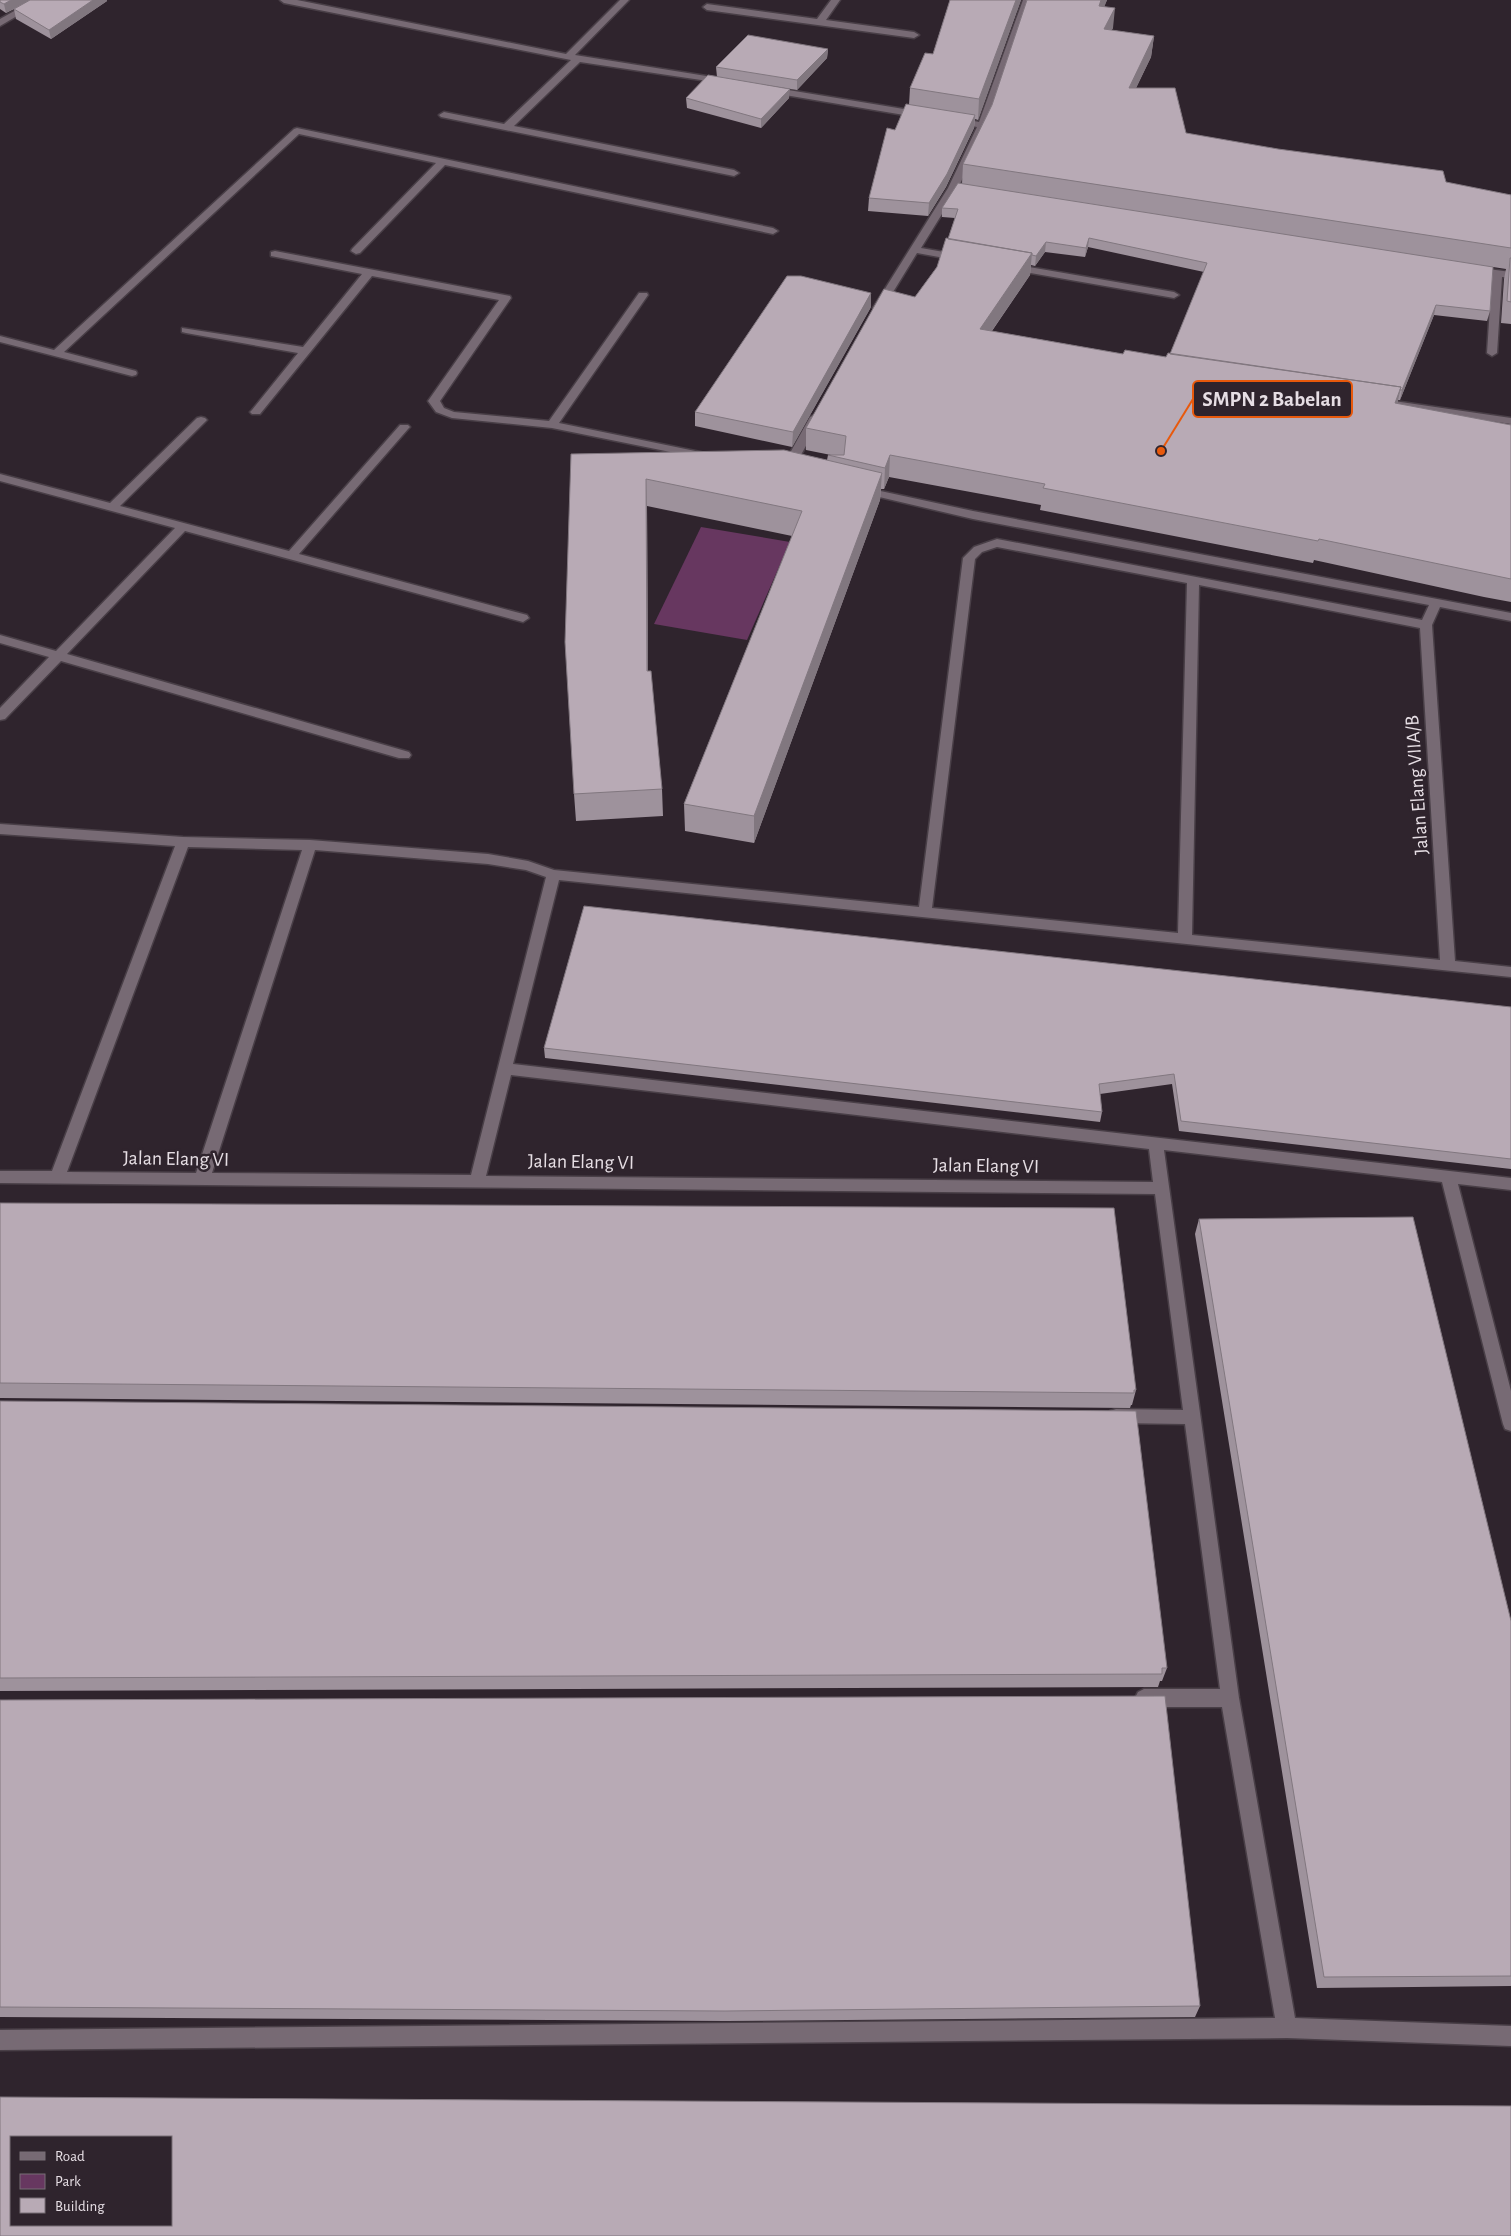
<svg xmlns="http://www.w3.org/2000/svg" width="1511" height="2236" font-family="'Alegreya Sans',sans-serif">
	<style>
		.green { fill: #673760 }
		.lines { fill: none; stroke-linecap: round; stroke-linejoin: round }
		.street-casing { stroke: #493f47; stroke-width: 3 }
		.secondary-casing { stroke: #493f47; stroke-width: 3 }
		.street { fill: #776a74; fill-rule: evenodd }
		.secondary { fill: #776a74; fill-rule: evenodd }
		.wall { fill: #9e929c; fill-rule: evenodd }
		.shaded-wall { fill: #81777f }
		.building { fill: #b8aab5; stroke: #81777f; fill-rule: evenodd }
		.labels { text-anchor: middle; stroke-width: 5; stroke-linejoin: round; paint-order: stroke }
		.street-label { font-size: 20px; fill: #e6dee4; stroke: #2f242d }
		.leader { fill: none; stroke: #e8590c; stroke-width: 2 }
		.callout-dot { fill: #e8590c; stroke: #2f242d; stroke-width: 2 }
		.callout { fill: #2f242d; stroke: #e8590c; stroke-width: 2 }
		.callout-label { font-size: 21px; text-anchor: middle; font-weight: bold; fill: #e6dee4 }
	</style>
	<rect width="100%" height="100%" fill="#2f242d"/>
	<path class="green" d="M701,527L790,542L747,640L654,624Z"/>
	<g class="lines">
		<defs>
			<path id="street" d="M280,0H297L566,54L620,0H629L575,55L725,79L728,80V84L580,62L514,126L734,170L739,173L734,176L441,117L439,115L444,112L504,124L571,60L284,3Z
				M831,0H840L826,20L914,32L919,35L914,38L707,10L703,7L707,4L817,19Z
				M1023,0H1031L988,125L958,188L921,248L961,255L966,258L961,261L917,253L882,310H874L873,308L948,188L977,127L952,122L950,120L955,117L979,122Z
				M770,87L922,112L927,115L922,118L767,92V88Z
				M297,128L773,228L778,231L773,234L445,165L360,253L356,254L351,251L352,249L436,163L299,134L64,352L136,371L137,373L136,375L132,376L0,342V336L54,350L294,129Z
				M275,251L510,296L511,298L440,401L444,408L454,412L549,421L639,293H647L648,295L559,423L705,453L711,456L705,459L552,428L452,418L436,412L428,401L499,300L372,276L260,414H252L250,412L252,410L298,353L186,333L182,332V328L303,347L362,274L271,256V252Z
				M1011,264L1174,292L1179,295L1174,298L1007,269L1006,267Z
				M1473,267L1511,272V278L1502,277L1497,353L1492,356L1487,353L1492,276L1469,272V268Z
				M1394,401L1511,418V424L1390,406L1388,404Z
				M816,414L822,417L792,471L786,474L782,473L780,471L810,417Z
				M201,417L205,418L207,420L205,422L120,506L289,551L400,425H408L410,427L408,429L299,554L527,615L529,618L523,622L185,531L67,654L409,752L411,755L409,758H399L61,661L5,719L0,720V708L49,657L0,643V635L56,651L175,528L0,481V474L110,503L197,418Z
				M862,487L973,511L1511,613V621L1440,607L1432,625L1455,961L1511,967V977L559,880L513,1064L1511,1178V1190L1458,1184L1511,1391V1431L1505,1429L1503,1424L1442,1182L1164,1150L1239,1698L1295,2018L1511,2026V2046L1287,2038L0,2050V2030L1275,2018L1222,1707H1144L1138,1704L1135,1698L1138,1692L1144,1689H1220L1185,1424L1116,1423L1110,1421L1108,1416L1110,1411L1116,1409L1183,1410L1155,1194L0,1183V1171H52L175,846L0,834V824L183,837L310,840L488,854L528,861L554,870L919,907L963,558L974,547L997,539L1422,620L1429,605L973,519L858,492L856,490L858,488ZM997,547L1187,583L1178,933L932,908L975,559L982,552ZM1199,585L1420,628L1440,960L1192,935ZM188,847L302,850L196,1173L67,1172ZM315,850L488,864L526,870L546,877L471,1175L212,1173ZM511,1075L1149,1149L1153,1182L486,1176Z"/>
			<path id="secondary" d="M34,0H44L0,26V19Z"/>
		</defs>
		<use href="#street" class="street-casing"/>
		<use href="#secondary" class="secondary-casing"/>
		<use href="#street" class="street"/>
		<use href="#secondary" class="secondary"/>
	</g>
	<path class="wall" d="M0,0H107V1L51,39L16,19L14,9L20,6L6,13L0,9Z
		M950,0H1021L978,120L975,119L974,128L946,187L928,216L868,211L869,198L895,130L909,105L910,88L933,54Z
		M1027,0H1107L1104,6L1113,28L1111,30L1154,36L1151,57L1136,88L1186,133L1511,195V324L1501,323L1504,279L1506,269L1493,267L1490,311L1487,321L1434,315L1400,400H1398L1397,404L1511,425V424V602L1484,597L1314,560L1313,563L1040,510L1041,505L889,477L884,489H881L880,500L754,843L685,831L684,804L792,536L647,506L648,671L662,789L663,816L576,821L574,794L571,454L827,460L828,455H831L806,450V428L915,297L937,267L948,239L955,218L942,217V208L962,184L963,164L992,105ZM1088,247L1204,272L1170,354L1166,357L1123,354L992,331L1030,275L1031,265L1035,266L1045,252L1085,257Z
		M828,49L827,58L797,90L717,77L716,67Z
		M686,98H789L761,128L687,108Z
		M871,307L792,447L695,426V412Z
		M1511,1007V1169L1179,1131L1172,1084L1100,1094L1102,1112L1100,1122L545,1058L544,1048Z
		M0,1203L1136,1390L1132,1405H1131L1130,1408L0,1398Z
		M1199,1219L1511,1621V1986L1317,1988L1195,1234Z
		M0,1401L1167,1668L1162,1681H1160L1158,1687L0,1691Z
		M0,1700L1200,2006L1195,2017L726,2021L0,2017Z"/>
	<path class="shaded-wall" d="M11,0H30L6,13L4,4Z
		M93,0H107V1L51,39L49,30Z
		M1016,0H1021L978,120L979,99Z
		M1101,0H1107L1097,26L1099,6Z
		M1115,8L1113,28L1101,49L1104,29Z
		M1154,36L1151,57L1126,109L1129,88Z
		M828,49L827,58L797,90V80Z
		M790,89L789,98L761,128V119Z
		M975,115L974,128L946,187L928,216L929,203Z
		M1089,238L1088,247L1085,257L1086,248Z
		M1046,242L1045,252L1035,266L1036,256Z
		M1032,253L1030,275L978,351L980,329Z
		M871,293V307L792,447L793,432Z
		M1436,305L1434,315L1400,400L1402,390Z
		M1401,387L1396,409L1395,403Z
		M890,455L889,477L884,489L885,468Z
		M882,473L880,500L754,843V816Z
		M646,479L647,506L648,699L647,671Z"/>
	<path class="building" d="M0,0H11L4,4L0,2Z
		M30,0H93L49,30L14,9Z
		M950,0H1016L979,99L910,88L925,53L933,54Z
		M1027,0H1101L1099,6L1115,8L1104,29L1154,36L1129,88H1175L1186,133L1278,149L1443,171L1446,182L1511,195V248L963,164L992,105Z
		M748,35L828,49L797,80L716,67Z
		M708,75L790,89L761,119L686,98Z
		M906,104L975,115L947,174L929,203L869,198L887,128L895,130Z
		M958,183L1493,267L1490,311L1436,305L1402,390H1400L1401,387L1170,354L1207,263L1089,238L1086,248L1046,242L1036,256L1032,255V253L948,239L958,209L942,208Z
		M946,238L1032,253L980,329L1123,354L1125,350L1166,357L1168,353L1401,387L1395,403L1511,425V424V579L1319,539L1318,541L1043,488L1045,484L890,455L885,468L828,455H844L846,436L806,428L884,289L915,297L937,267Z
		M1510,258H1511V302L1507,301Z
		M787,276H801L871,293L793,432L695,412Z
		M784,450L882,473L754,816L684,804L802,511L646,479L647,671H651L662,789L574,794L565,642L571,454Z
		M584,906L1511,1007V1159L1181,1121L1174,1074L1099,1084L1102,1112L544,1048Z
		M0,1203L1114,1208L1136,1390H1134V1393L0,1383Z
		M1413,1217L1511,1621V1976L1324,1977L1199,1219Z
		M0,1401L1136,1411L1167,1668H1162V1674L0,1678Z
		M1165,1696L1200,2006L725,2011L0,2007V1700Z
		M0,2097L1511,2106V2236H0ZM11,2137H171V2225H11Z"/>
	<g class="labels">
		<g class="street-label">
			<text transform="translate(1416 785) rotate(-94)" y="7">Jalan Elang VIIA/B</text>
			<text transform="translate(176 1158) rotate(1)" y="7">Jalan Elang VI</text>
			<text transform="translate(581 1161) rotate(1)" y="7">Jalan Elang VI</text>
			<text transform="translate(986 1165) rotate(1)" y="7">Jalan Elang VI</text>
		</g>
	</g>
	<path class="leader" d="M1161 451L1193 399"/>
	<circle class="callout-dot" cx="1161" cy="451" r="5"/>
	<rect class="callout" x="1193" y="381" width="159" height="36" rx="5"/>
	<g class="callout-label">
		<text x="1272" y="406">SMPN 2 Babelan</text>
	</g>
	<rect x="10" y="2136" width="162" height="90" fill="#2f242d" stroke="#786e76"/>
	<rect x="20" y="2152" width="25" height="8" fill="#776a74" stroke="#786e76"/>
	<text x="55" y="2161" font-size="15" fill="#e6dee4">Road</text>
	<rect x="20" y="2174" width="25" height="15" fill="#673760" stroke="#786e76"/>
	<text x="55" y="2186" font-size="15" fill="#e6dee4">Park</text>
	<rect x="20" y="2198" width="25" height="15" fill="#b8aab5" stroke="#786e76"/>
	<text x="55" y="2211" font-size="15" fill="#e6dee4">Building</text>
</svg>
